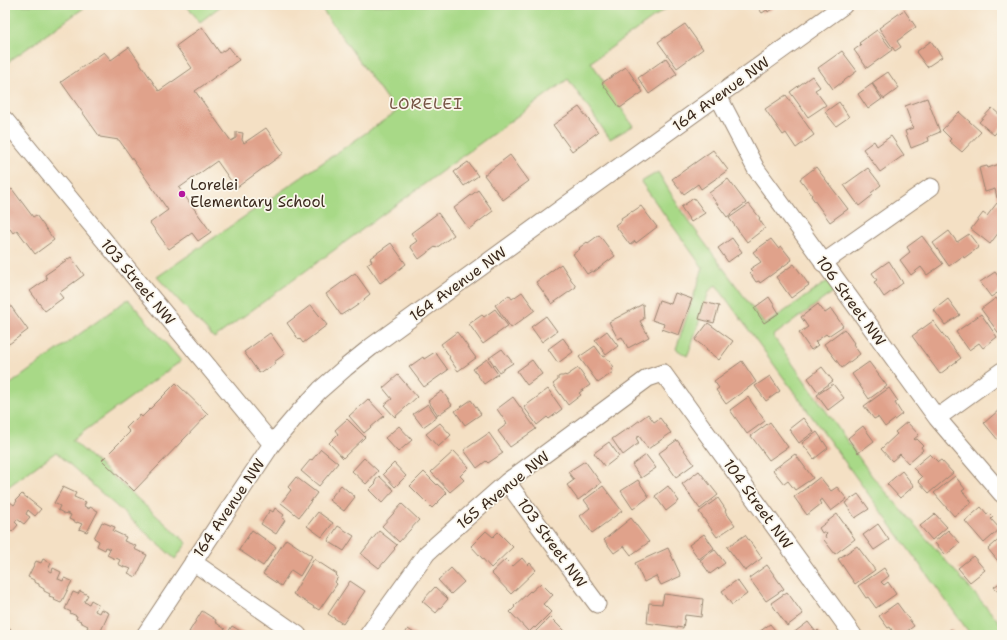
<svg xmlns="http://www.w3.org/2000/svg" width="1007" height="640" font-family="'Shantell Sans',sans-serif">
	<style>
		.green { fill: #a8d987; stroke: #728252 }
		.building { fill: #e0a28b }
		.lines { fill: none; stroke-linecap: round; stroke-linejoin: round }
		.minor-casing { stroke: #988571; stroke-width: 19 }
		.minor { stroke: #fff; stroke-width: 17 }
		.poi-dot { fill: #b5179e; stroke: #fbf7ec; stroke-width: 1.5 }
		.labels { text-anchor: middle; stroke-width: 3.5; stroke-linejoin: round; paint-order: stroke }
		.street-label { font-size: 15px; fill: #3b2a1e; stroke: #fbf7ec }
		.poi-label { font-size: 15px; fill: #3b2a1e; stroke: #fbf7ec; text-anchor: start }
		.neighbourhood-label { font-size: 16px; letter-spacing: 1px; fill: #755444; stroke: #fbf7ec }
	</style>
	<rect width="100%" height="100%" fill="#fbf7ec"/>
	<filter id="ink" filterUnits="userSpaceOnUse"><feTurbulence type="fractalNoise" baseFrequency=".025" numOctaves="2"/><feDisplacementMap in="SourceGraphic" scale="8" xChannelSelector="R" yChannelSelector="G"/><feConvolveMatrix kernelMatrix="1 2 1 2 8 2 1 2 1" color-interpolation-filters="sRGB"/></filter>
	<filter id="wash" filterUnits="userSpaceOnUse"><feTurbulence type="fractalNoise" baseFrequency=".012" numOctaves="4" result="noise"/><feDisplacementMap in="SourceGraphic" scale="16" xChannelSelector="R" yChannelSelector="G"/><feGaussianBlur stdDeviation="0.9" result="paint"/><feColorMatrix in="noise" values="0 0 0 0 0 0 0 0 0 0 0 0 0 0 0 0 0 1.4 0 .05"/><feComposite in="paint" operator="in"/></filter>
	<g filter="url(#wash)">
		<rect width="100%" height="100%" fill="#f4e0c4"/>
		<path class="green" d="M5,5H88L5,64Z
			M186,5H222L200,22Z
			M319,5H671L591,62L633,126L610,139L568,79L214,338L157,277L396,112Z
			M658,172L682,212L765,325L829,280L836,290L773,336L872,476L1002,625V635H971L716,285L709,291L691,347L687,356L676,349L703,268L641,182Z
			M128,299L181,361L72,440L187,543L175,559L56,452L5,489V388Z"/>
		<g id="blocks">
			<path class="building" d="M756,5H777L768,12L767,10L762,13Z
				M904,10L916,27L897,41L901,47L895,51L879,28Z
				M685,24L703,49L677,68L658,42Z
				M202,27L220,53L229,47L239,60L195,91L231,141L236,138V132L243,133L242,140L244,143L266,128L284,153L236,188L217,161L179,188L211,232L198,241L192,233L169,249L150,223L168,210L119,140L100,137L61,82L104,52L111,60L129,47L159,91L192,68L176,46Z
				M877,30L892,50L867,68L854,50L861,45L859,43Z
				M931,41L942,57L927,67L916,52Z
				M842,51L857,71L833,89L818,68Z
				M666,58L677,74L649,94L638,78Z
				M626,67L643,92L620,108L602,83Z
				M888,72L899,88L884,99L872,83Z
				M812,76L820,87L815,90L826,105L808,117L790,92Z
				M872,84L882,99L868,109L858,94Z
				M786,95L814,135L796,148L786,133L783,135L765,109Z
				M927,98L940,132L928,137L929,141L911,148L905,131L913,128L905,106Z
				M839,102L849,117L836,126L825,112Z
				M579,107L598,132L572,151L553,125Z
				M992,108L1002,117V126L994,135L979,122Z
				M959,112L981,132L962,152L949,141L951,139L942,130Z
				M891,136L904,155L880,172L863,149L874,141L877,146Z
				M713,150L728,170L701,189L698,184L684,194L672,179Z
				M510,155L529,181L503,200L484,175Z
				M468,162L478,176L464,186L454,172Z
				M1002,163V197L997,198L995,189L985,192L979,168L987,166L988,168Z
				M816,167L848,209L830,222L811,196L812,195L800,179Z
				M868,168L881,185L871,193L873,195L859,206L844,185Z
				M728,179L746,203L727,217L709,193Z
				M12,189L33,217L36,215L54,240L35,254L17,230L13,233L5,222V194Z
				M478,190L493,211L469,229L454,208Z
				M694,198L705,213L691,222L681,207Z
				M997,203L1002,206V228L990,244L971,229L983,213L987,216Z
				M749,204L760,218L759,219L765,228L747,242L729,218Z
				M641,206L657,227L636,243L635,241L630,245L615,225L622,220L621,218L632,211V212Z
				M438,213L454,235L436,248L435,247L419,259L410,246L417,241L411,233Z
				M949,231L957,242L969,234L979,247L964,258L963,256L949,266L933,243Z
				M599,235L615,256L594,272L592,271L587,274L573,254L580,249L579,248L587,242L588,243Z
				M922,236L943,264L927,275L921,267L911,275L900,260L910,252L907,247Z
				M732,238L742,252L728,262L718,248Z
				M771,239L778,248L781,246L792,260L760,283L759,281L756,282L750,273L752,271L750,269L761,262L753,252Z
				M391,243L406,264L387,279V278L380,283L367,264L372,261L370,258Z
				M71,257L84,275L59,293L63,298L45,311L30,291L47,279L45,275Z
				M889,261L903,283L884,297L874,282L877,280L872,273Z
				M561,264L576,287L552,304L536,282Z
				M794,264L809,285L791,298L776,277Z
				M995,272L1002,281V290L991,297L980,282Z
				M355,273L370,294L364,299L365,300L349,311V310L341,315L326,294Z
				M522,292L535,310L511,328L495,305L509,295L512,299Z
				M675,293L692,299L679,335L662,329L664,324L652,320L659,300L671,304Z
				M769,297L779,313L764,323L754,308Z
				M996,298L1002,306V334L1000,335L981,309Z
				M948,299L960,315L945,325L934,310Z
				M704,302L719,306L714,323L699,319Z
				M643,304L644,319L640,321L649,337L628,348L622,337L618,339L609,322Z
				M818,304L825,313L831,309L843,326L828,336L826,334L815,342L818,345L811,350L799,333L808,327L801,317Z
				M10,305L28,330L9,344L5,338V308Z
				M311,305L327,325L303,343L300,339L299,340L287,323Z
				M495,309L508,326L483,344L469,324L482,315L484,317Z
				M981,314L997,337L983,348L979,343L969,350L956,332Z
				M546,316L557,331L542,342L531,327Z
				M933,321L961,358L940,374L912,336Z
				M708,323L733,341L719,360L706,350L707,349L695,340Z
				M844,329L854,343L853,344L860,354L842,368L824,344Z
				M607,331L618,346L606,355L595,340Z
				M457,332L476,358L458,371L449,358L450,357L441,344Z
				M270,333L285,354L274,362L275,364L266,370L265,369L259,373L244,352Z
				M563,338L573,352L558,363L548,349Z
				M595,346L603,357L605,356L614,367L611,369L613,372L598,383L579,357Z
				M502,349L513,363L499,372L489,358Z
				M435,352L448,370L424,387L409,367L423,357L424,359Z
				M487,359L498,374L484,384L473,369Z
				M532,360L542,374L527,385L517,371Z
				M742,361L756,382L726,404L716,390L719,388L714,381Z
				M869,362L887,386L869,399L852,374Z
				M822,367L833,381L818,392L808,378Z
				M578,368L590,385L579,393L581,395L568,405L553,384L558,380V377L560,376H563L565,375L566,376Z
				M398,375L417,397L395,417L384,405L392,399L383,388Z
				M770,376L780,391L766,401L755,386Z
				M176,383L208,414L134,491L102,460L130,432L126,428L134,420L135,421L140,415L142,417Z
				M833,384L844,398L828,410L817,395Z
				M889,388L898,401L895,403L902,414L885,427L878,417L874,419L864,406Z
				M548,389L562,409L549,419L547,417L537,425L524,407Z
				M442,391L452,405L438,415L428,401Z
				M513,397L536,429L510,447L498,431L507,424L497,409Z
				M748,397L765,421L747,434L730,410Z
				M368,399L384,416L364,433L349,416Z
				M471,400L481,414L465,425L455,411Z
				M428,404L437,417L423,427L413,414Z
				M999,410L1000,412L1002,410V442L999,439L998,440L984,423Z
				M648,414L654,422L660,418L671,433L648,449L639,436L636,438L639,443L623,455L612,439L628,428V429Z
				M803,418L814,432L799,443L789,429Z
				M347,419L365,437L343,458L329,443L338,434L335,430Z
				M770,422L788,447L769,460L751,436Z
				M907,422L919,435L914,439L915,440L917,439L923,445L921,447L923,450L908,463L900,454L892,461L881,449L897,434L895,432Z
				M440,423L451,435L438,447L426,434Z
				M399,426L412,440L398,452L385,438Z
				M863,426L874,441L858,453L848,438Z
				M817,432L828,448L814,459L802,443Z
				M489,433L503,453L488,463L486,461L477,468L464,450Z
				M677,440L694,464L676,477L659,453Z
				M609,442L619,456L605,467L594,453Z
				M321,449L338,463L319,486L301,471L311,459L312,460Z
				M454,451L469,467L460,476L464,480L450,492L431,472Z
				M795,454L813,478L795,490L788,481L784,484L773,470Z
				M930,454L938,462L941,460L953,473L929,493L918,481L922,477L913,468Z
				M646,455L656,468L641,478L632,465Z
				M364,458L378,471L366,484L352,471Z
				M585,461L601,483L578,500L567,485L574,480L568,472Z
				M394,463L406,476L395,487L383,474Z
				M699,471L718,495L700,509L682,484Z
				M902,471L914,486L900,498L887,484Z
				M424,472L437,485V484L447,493L432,508L410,486Z
				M379,476L394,490L382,503L369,490L376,483L375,481Z
				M955,476L965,489L962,491L972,502L954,516L934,493Z
				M296,477L317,493L299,517L281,503L291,490L288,487Z
				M820,477L831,491L837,487L847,499L831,511L822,499L819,501L821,504L807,515L794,497Z
				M638,480L649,497L633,509L621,491Z
				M341,485L355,497L344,511L329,500Z
				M603,486L622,511L592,533L580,516L590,508L584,500Z
				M668,486L679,501L666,511L655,496Z
				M63,487L76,493L74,497L86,502L84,506L89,509L90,507L98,511L87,532L79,529L82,524L77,522V523L69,519L71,515L66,513L65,514L58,510L60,506L54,503Z
				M22,494L41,509L35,516L28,510L26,514L30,517L24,524L17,519L15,522L18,525L12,532L5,526V507L10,502L14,505L17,501L16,500Z
				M858,494L869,509L855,518L845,503Z
				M718,498L726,510L725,511L735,525L717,537L699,512Z
				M402,504L419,520L399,542L382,526Z
				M981,507L987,514L989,513L993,517L991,519L1000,529L984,543L965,521Z
				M275,508L284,515L282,518L285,520L276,534L261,524L270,510L273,512Z
				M318,512L333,523L322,537L307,526Z
				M837,514L855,539L835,554L824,540L826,538L825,536L827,534L825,531L822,533L819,528Z
				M935,514L947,527L932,540L920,526Z
				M631,518L649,542L631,555L624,546L614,553L604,540Z
				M102,522L115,527L113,531L126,537L124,541L136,546L134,549L147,555L136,577L128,573L131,569L126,567V568L118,564L120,560L116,558L115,559L107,555L110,549L106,547L105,550L97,546L99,541L94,538Z
				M878,524L889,540L874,550L863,535Z
				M338,526L354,536L344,551L328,541Z
				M252,530L276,547L263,566L239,550Z
				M948,530L960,543L946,555L934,542Z
				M379,531L397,545L394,548L395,549L379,568L361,554Z
				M486,531L493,537L498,532L513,547L491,568L471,546Z
				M704,534L714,548L699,559L689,545Z
				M745,535L762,558L745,571L727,547Z
				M1002,537V566L988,549Z
				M286,539L312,556L300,576L291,570L281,586L263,574Z
				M857,546L875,570L855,584L838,559Z
				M668,548L681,576L661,585L656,576L644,582L635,563Z
				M715,550L725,563L710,574L700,560Z
				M973,556L985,570L970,582L958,568Z
				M522,558L528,565L530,563L536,570L511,594L491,573L506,559L513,566Z
				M43,559L51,563L48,570L52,572L53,568L61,572L58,579L63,581L64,578L72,581L61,603L54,600L55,598L49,596L50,594L44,591V589L39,586V584L34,582V580L28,577L36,561L41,563Z
				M314,559L337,574L336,575L338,577L335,582L337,584L319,610L293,594Z
				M767,565L784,589L766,601L749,578Z
				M451,568L464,582L451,594L438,580Z
				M884,568L889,576L881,582L884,585L888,582L896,594L876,608L868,597L866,598L858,586Z
				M737,580L747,594L732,605L722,591Z
				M350,581L365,591L343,624L328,614Z
				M1002,581V596L994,587Z
				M541,583L553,595L543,604L551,612L535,628L534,627L529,632L510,612L515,607L514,606L530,591L531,592Z
				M435,587L448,599L436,613L422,601Z
				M80,591L88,595L84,602L89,604L91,600L98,604L95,611L99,613L101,609L109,613L99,635L91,632L92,630L87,628L88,626L80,622L81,621L76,619L77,616L70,613L71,612L65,609L73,592L78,594Z
				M787,592L803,614L787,626L771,603Z
				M664,594L703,599L701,617L685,615L683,628L647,623L649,603L662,604Z
				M897,603L914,626L902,635H895L890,627L888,628L879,616Z
				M202,611L216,620L215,622L225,629L222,635H194L189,632Z
				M550,617L565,632L562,635H532Z
				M808,622L816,632L818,630L822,635H793L792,634Z
				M770,624L779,635H755Z
				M5,626L11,629L8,635H5Z
				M232,626L247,635H226Z
				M408,629L417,635H404Z
				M951,629L955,635H943Z
				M471,630L478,635H467Z"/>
		</g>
	</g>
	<g filter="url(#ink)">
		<use href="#blocks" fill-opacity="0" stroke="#988571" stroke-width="1"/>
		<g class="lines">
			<defs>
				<path id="minor" d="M718,96L756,169L937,418L1002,494
					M5,120L272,444
					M823,263L931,187
					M937,418L1002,371
					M507,482L597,604
					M193,562L298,635
					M145,635L272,444L300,411L320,390L345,368L371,347L576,198L844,5
					M368,635L427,553L507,482L648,378L663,373L853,635"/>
			</defs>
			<use href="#minor" class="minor-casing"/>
			<use href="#minor" class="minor"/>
		</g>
	</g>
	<circle class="poi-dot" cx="182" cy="194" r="4"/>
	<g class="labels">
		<g class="street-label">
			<text transform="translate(721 94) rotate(-36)" y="5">164 Avenue NW</text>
			<text transform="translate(138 282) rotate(50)" y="5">103 Street NW</text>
			<text transform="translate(458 284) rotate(-36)" y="5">164 Avenue NW</text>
			<text transform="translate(851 301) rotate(54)" y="5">106 Street NW</text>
			<text transform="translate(503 490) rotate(-39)" y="5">165 Avenue NW</text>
			<text transform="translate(758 504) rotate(54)" y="5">104 Street NW</text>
			<text transform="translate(229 508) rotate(-56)" y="5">164 Avenue NW</text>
			<text transform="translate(552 543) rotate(54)" y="5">103 Street NW</text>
		</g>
		<g class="poi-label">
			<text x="190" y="190">Lorelei<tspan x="190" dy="17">Elementary School</tspan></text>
		</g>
		<g class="neighbourhood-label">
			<text x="426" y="109">LORELEI</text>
		</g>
	</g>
	<rect width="1007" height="640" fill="none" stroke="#fbf7ec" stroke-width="20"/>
</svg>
